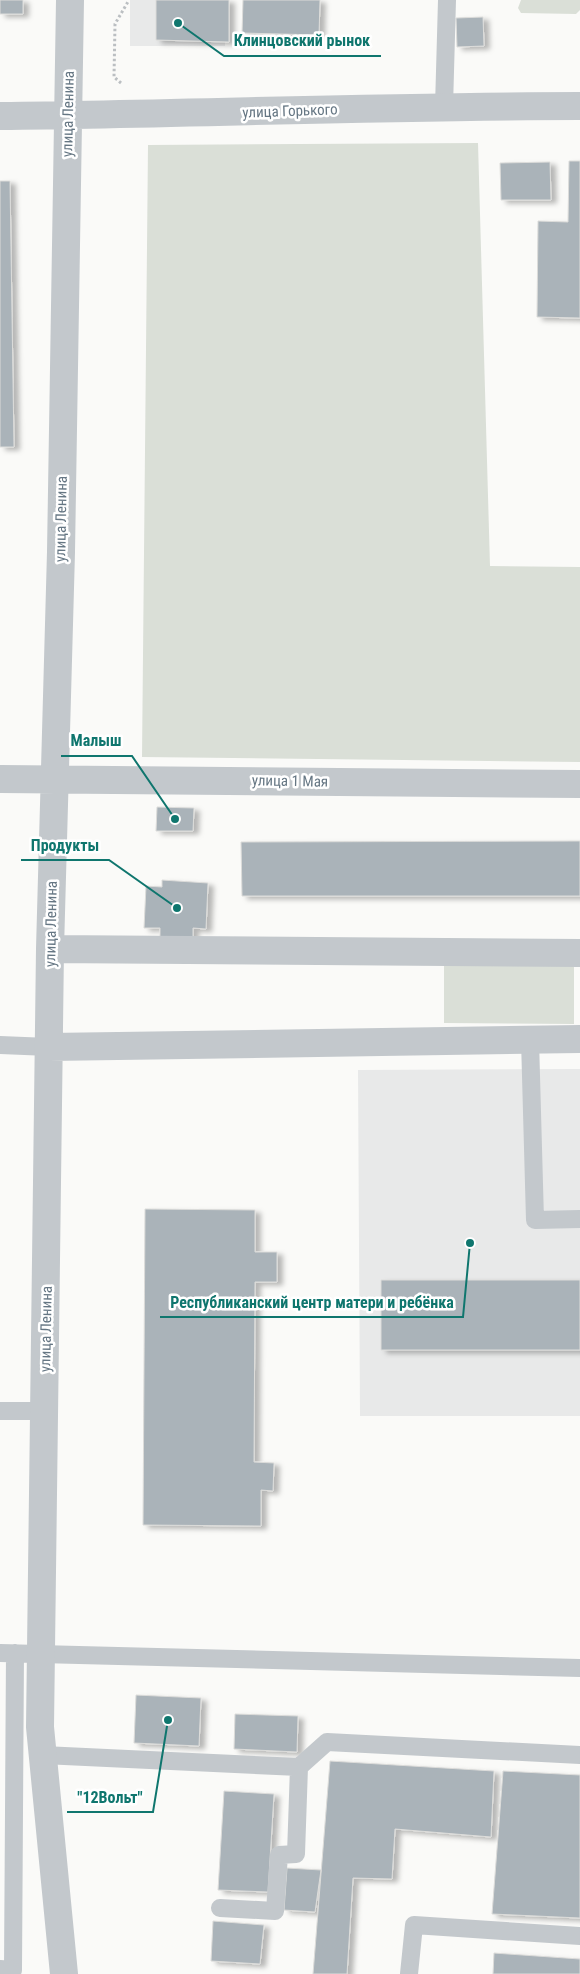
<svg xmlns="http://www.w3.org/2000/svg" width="580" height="1974" font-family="'Roboto Condensed',sans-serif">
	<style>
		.built { fill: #e8e9e9 }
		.green { fill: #dadfd7 }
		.building { fill: #aab3b9; stroke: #dcdcda; filter: url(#shadow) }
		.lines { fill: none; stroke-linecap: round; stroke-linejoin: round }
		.path { stroke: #bbbfc2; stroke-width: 3; stroke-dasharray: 2.5 2.5; stroke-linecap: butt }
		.service { stroke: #c3c8cc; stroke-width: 18 }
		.minor { stroke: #c3c8cc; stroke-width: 28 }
		.labels { text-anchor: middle; stroke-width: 5; stroke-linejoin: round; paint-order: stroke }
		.street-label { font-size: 15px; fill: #657683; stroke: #fff }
		.leader { fill: none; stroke: #0f766e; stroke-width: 2 }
		.callout-dot { fill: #0f766e; stroke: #fff; stroke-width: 2 }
		.callout-label { font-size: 16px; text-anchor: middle; font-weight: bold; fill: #0f766e; stroke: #fff; stroke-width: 5; stroke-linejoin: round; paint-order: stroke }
	</style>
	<defs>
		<filter id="shadow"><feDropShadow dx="5.5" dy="3" stdDeviation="2.5" flood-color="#0004"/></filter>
	</defs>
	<rect width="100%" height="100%" fill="#fafaf8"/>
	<path class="built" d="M130,0H225V46H130Z
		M580,1069V1416H360L358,1070Z"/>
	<path class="green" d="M521,0H580V10L576,14L521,13L518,8Z
		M478,143L490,566L580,567V762L142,757L148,145Z
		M444,965H574V1024L444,1023Z"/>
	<path class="building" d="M0,0H23V14H0Z
		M156,0H229V42L156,40Z
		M243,0H320L319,35L242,33Z
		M483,17L484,46L457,47L456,18Z
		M569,161H580V318L537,317L538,221L568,222Z
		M550,162L551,200H501L500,163Z
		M0,181H10L14,447H0Z
		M157,807L194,808L193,831H156Z
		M580,841V896H242L241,842Z
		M162,880L208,883L206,929L193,928V938L160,937V928H144L146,886L162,887Z
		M145,1209L255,1210V1252H277V1282H255L254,1462L274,1463L273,1491L261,1490V1526L143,1525Z
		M381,1280H580V1350H381Z
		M136,1695L201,1698L199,1746L134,1743Z
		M235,1714L298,1716L297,1752L234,1749Z
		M330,1761L494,1771L491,1837L395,1829L392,1879L353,1878L347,1974H313Z
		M503,1771L580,1775V1918L492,1914Z
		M224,1791L274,1794L268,1892L218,1890Z
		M287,1868L321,1870L315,1912L284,1910Z
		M213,1921L264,1925L260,1964L211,1961Z
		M494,1953L580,1959V1974H493Z"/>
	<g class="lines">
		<path class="path" d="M121,83L114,77L115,24L129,0"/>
		<path class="service" d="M444,107L447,0
			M530,1040L535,1220L580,1219
			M0,1045L49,1047
			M0,1411H45
			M0,1653L580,1668
			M43,1755L299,1767L296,1854L279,1855L275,1911L220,1908
			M299,1767L327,1742L580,1755
			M0,1969L13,1970L15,1653
			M409,1974L414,1925L580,1936"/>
		<path class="minor" d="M0,116C193,114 387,106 580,106
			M0,779L580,784
			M50,949L580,953
			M49,1047L580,1039
			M64,1974L40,1727L50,949L61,552L70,0"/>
	</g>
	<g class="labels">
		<g class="street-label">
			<text transform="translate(290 111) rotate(-2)" y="5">улица Горького</text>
			<text transform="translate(68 114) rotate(-89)" y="5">улица Ленина</text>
			<text transform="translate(61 519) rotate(-89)" y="5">улица Ленина</text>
			<text transform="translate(290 781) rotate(1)" y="5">улица 1 Мая</text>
			<text transform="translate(51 924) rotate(-89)" y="5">улица Ленина</text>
			<text transform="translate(46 1329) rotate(-89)" y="5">улица Ленина</text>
		</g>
	</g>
	<path class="leader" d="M178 23L224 56H381M175 819L132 756H61M177 908L109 860H21M470 1243L463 1317H160M168 1720L153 1812H67"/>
	<g class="callout-dot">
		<circle cx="178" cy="23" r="5"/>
		<circle cx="175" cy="819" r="5"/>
		<circle cx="177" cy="908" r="5"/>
		<circle cx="470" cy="1243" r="5"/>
		<circle cx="168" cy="1720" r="5"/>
	</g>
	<g class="callout-label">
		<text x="302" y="46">Клинцовский рынок</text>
		<text x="96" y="746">Малыш</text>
		<text x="65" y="851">Продукты</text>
		<text x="312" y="1308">Республиканский центр матери и ребёнка</text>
		<text x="110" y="1803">"12Вольт"</text>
	</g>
</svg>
